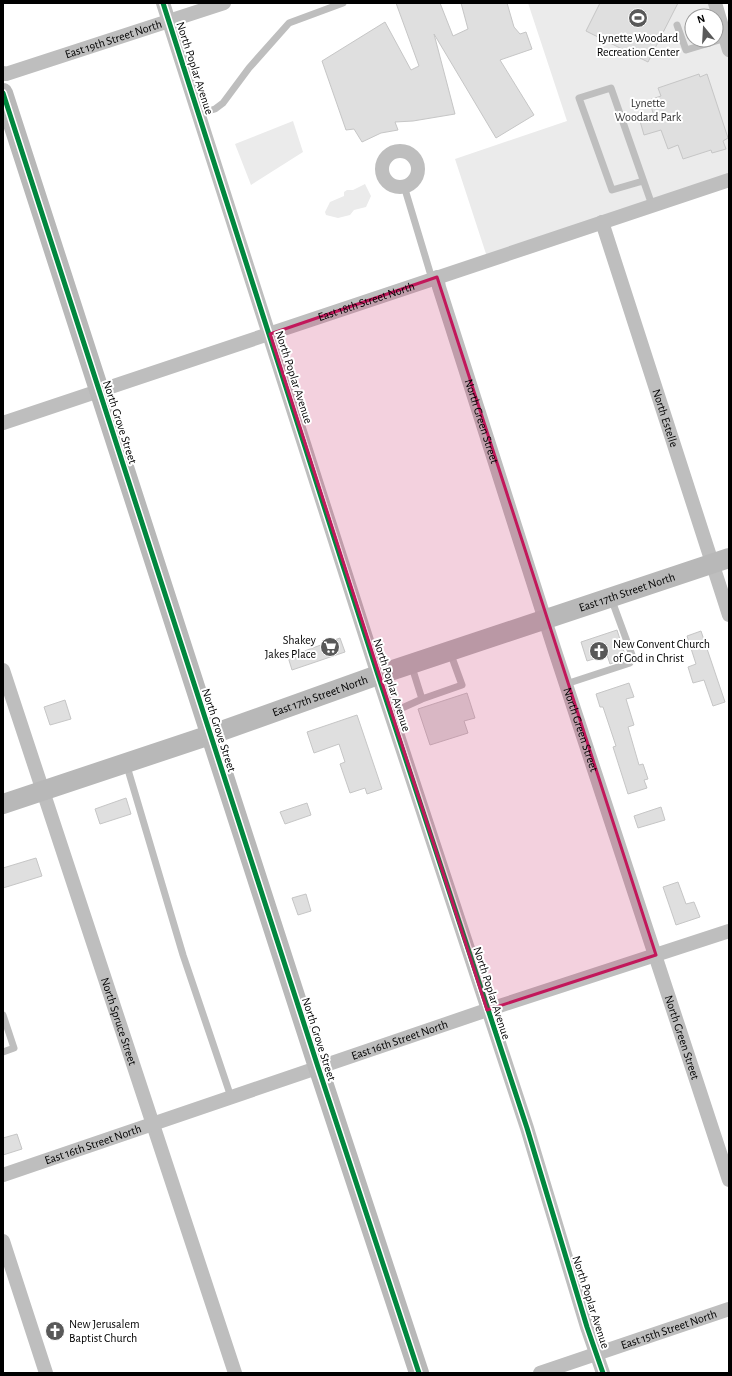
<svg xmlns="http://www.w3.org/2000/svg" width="732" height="1376" font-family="'Alegreya Sans',sans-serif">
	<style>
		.green { fill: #ebebeb; fill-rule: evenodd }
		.building { fill: #dfdfdf; stroke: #c6c6c6 }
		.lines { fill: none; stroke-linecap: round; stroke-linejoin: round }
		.lane { stroke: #bebebe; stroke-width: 7 }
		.street { stroke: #bebebe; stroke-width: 14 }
		.secondary { stroke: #b8b8b8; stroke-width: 20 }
		.cycleway-casing { stroke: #fff; stroke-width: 8 }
		.cycleway { stroke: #00873e; stroke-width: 5 }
		.marked { fill: #c2185b; fill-opacity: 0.2; stroke: #c2185b; stroke-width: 3; stroke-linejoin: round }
		.labels { text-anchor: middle; stroke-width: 4; stroke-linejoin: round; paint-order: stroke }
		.poi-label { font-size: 12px; fill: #000; stroke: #fff; text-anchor: start }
		.street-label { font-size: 12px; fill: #000; stroke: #fff }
		.park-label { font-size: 12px; fill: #323232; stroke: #fff }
	</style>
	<rect width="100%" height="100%" fill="#fff"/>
	<path class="green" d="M528,3H714L729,47V180L488,260L455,159L567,121ZM692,16H716V40H692Z
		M293,121L303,152L251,185L235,144Z
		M365,184L371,196L366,207L354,210L350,215L338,218L326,215L325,212L330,202L344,196V192L347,190H353Z"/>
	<path class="building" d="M396,3H440L453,36L468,29L461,3H507L514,27L520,34L526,32L532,49L500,60L534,115L496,138L434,34L455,114L413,121L395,122L398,130L381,133L362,142L354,129L346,130L322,61L385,22L411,70L419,66Z
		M600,3H678L648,62L586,31Z
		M699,74L700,77L707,74L728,138L723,141L726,149L712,153L711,150L683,159L678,145L668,149L661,130L644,135L640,121L654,116L649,100L661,96L658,88Z
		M617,630L626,658L610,664L607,655L587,661L581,642Z
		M701,631L725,702L713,706L704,680L693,683L688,667L696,664L687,636Z
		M340,638L345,652L292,670L288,657Z
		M629,683L634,697L626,699L634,725L628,727L639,765L643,764L648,779L644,780L647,788L628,794L613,747L616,746L603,707H600L596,694Z
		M467,693L475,718L464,721L468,733L430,745L418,709Z
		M65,700L71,719L50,725L44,707Z
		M357,715L382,789L367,794L365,788L350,793L340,764L345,762L339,744L314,753L307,732Z
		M126,798L131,814L100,824L95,809Z
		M307,803L311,815L285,824L280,812Z
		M661,807L665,820L638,828L634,816Z
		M36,858L42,876L3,888V868Z
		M678,882L686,904L694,902L700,917L676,925L663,887Z
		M306,894L311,911L298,915L292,898Z
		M17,1134L22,1149L3,1155V1138Z"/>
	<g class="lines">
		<path class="lane" d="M677,25L686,50L726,38
			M198,114L215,109L223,103L249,68L289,23L343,3
			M643,181L612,190L579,98L611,88L652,205
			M404,186L432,279
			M411,664L422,699L462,685L450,652
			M566,684L630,663L632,655L611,598
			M391,713L422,699
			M126,763L183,955L231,1097
			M3,1015L14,1048L3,1052"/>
		<g class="street">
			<path d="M163,3L378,675L527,1128L587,1327L603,1373"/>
			<path d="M715,3L729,50"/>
			<path id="s1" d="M3,73L6,74L224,3"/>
			<circle cx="400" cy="169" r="18"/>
			<path id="s2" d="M602,222L729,615"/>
			<path id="s3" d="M437,277L439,287L554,648L729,1180"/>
			<path id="s4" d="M3,423L729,180"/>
			<path id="s5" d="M3,670L235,1373"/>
			<path id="s6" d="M3,1175L487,1010L729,931"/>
			<path d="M3,1241L46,1373"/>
			<path id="s7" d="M540,1373L729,1309"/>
		</g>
		<g class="secondary">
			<path d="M3,93L318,1067L419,1373"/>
			<path id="s8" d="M3,804L210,735L378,675L729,558"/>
		</g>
		<defs>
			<path id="cycleway" d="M163,3L378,675L527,1128L587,1327L603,1373
				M3,93L318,1067L419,1373"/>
		</defs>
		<use href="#cycleway" class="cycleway-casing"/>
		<use href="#cycleway" class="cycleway"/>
	</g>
	<path class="marked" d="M437,277L656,955L487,1010L270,334Z"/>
	<defs>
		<symbol id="stadium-disc" viewBox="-11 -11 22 22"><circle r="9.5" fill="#595959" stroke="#fff"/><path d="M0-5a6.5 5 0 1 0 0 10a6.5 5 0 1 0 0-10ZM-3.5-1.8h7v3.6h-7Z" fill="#fff"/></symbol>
		<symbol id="supermarket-disc" viewBox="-11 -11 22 22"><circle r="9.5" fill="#595959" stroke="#fff"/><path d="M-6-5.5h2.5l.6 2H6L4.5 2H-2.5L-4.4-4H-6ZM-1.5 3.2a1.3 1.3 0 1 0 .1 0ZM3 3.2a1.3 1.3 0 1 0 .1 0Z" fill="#fff"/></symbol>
		<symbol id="church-disc" viewBox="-11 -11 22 22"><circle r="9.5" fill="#595959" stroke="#fff"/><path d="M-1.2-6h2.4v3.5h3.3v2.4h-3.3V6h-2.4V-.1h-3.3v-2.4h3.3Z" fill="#fff"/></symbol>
	</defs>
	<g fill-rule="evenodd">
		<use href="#stadium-disc" x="627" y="7" width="22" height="22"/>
		<use href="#supermarket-disc" x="319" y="636" width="22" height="22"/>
		<use href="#church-disc" x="588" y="640" width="22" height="22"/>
		<use href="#church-disc" x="44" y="1320" width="22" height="22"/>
	</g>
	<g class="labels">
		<g class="poi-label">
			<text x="638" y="42" text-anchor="middle">Lynette Woodard<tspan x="638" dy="14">Recreation Center</tspan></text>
			<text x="316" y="644" text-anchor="end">Shakey<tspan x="316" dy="14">Jakes Place</tspan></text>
			<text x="613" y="648">New Convent Church<tspan x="613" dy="14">of God in Christ</tspan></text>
			<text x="69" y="1328">New Jerusalem<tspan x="69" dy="14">Baptist Church</tspan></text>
		</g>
		<g class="street-label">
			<text dy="4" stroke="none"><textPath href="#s1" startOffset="116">East 19th Street North</textPath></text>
			<text transform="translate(195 68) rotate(72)" y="4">North Poplar Avenue</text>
			<text dy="4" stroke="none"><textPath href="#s4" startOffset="383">East 18th Street North</textPath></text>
			<text transform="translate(294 377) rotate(72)" y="4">North Poplar Avenue</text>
			<text dy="4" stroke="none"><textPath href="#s2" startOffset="206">North Estelle</textPath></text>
			<text dy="4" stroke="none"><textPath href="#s3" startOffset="151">North Green Street</textPath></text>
			<text transform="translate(120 422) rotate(72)" y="4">North Grove Street</text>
			<text dy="4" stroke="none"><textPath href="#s8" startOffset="659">East 17th Street North</textPath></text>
			<text transform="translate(392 685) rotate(72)" y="4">North Poplar Avenue</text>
			<text dy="4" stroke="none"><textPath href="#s8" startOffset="335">East 17th Street North</textPath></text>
			<text dy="4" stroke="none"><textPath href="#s3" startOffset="475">North Green Street</textPath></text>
			<text transform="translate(219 730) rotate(72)" y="4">North Grove Street</text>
			<text transform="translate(492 993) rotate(72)" y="4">North Poplar Avenue</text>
			<text dy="4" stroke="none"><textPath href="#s5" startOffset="370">North Spruce Street</textPath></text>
			<text dy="4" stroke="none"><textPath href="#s3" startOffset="799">North Green Street</textPath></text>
			<text transform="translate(319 1039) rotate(72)" y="4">North Grove Street</text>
			<text dy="4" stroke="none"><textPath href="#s6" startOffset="419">East 16th Street North</textPath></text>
			<text dy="4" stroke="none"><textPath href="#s6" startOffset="95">East 16th Street North</textPath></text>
			<text transform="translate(591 1302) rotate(72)" y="4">North Poplar Avenue</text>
			<text dy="4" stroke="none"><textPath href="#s7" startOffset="136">East 15th Street North</textPath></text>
		</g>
		<g class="park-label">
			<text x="648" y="107">Lynette<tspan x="648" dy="14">Woodard Park</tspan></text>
		</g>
	</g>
	<rect width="732" height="1376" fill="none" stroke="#000000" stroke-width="8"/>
	<g transform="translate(704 28) rotate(342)"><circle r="19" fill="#ffffff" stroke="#999999"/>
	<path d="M0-3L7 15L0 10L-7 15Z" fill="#595959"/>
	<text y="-6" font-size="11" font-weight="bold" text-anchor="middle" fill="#000000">N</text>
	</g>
</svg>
